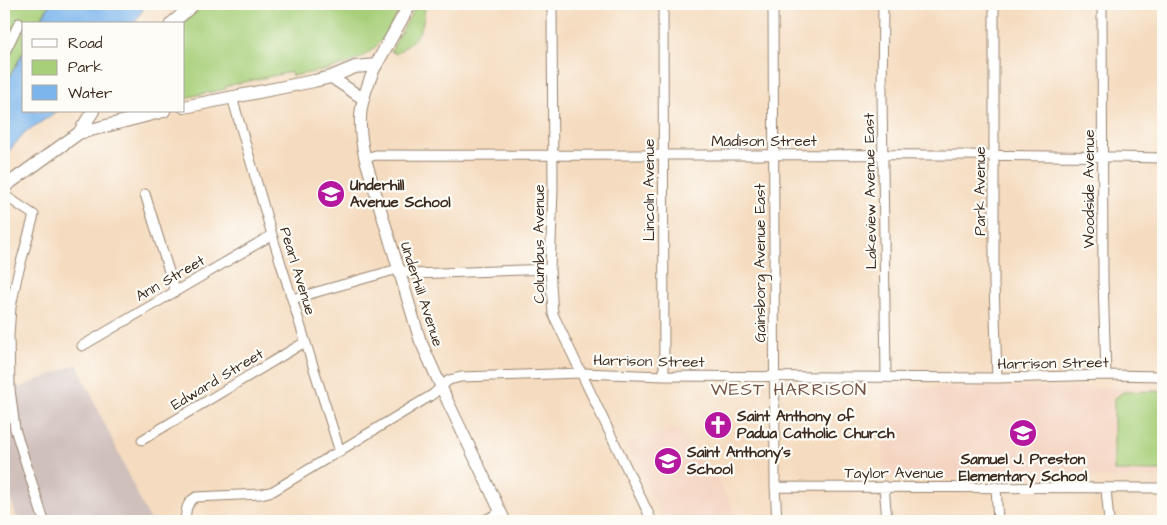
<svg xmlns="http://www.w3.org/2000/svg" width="1167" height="525" font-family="'Architects Daughter',sans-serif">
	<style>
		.built { fill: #f4d3c0 }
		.industrial { fill: #d0c0bc }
		.green { fill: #a7cf79; stroke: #717c4c }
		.water { fill: #7cb5ec; stroke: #5c7085 }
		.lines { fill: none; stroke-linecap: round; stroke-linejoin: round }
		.minor-casing { stroke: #98836f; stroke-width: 11 }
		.tertiary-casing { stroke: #98836f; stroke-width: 13 }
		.secondary-casing { stroke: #98836f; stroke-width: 14 }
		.minor { stroke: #fff; stroke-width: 9 }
		.tertiary { stroke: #fff; stroke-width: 11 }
		.secondary { stroke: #fff; stroke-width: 12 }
		.labels { text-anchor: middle; stroke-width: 4.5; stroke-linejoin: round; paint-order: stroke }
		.street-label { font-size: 15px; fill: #3b2a1e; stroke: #fdfcf7 }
		.poi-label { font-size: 15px; font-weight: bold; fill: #3b2a1e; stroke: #fdfcf7; text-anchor: start }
		.quarter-label { font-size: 18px; letter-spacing: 1px; fill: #755547; stroke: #fdfcf7 }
	</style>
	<rect width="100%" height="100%" fill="#fdfcf7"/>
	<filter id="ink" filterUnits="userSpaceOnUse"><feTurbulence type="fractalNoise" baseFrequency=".02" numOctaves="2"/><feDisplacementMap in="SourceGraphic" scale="10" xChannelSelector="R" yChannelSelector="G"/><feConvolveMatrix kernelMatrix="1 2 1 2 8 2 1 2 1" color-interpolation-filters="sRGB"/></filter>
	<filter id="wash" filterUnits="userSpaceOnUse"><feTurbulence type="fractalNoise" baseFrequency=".0096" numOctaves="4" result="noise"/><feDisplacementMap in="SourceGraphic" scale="20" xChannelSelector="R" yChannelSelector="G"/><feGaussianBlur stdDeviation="1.12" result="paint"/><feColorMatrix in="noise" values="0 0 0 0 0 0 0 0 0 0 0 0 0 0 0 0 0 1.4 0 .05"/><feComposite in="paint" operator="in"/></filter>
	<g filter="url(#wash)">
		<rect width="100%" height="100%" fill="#f5dcc0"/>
		<path class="built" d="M883,387L1163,388V478H883Z
			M680,428L689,446L716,475L739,521H664L626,444Z"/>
		<path class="industrial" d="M77,364L150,521H18L4,480V389L21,387Z"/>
		<path class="green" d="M4,4H49L38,24H24V50L6,83L4,98Z
			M202,4H402C395,17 389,33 378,44C356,68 323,70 292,76L291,72L226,86V89L184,98V24H179Z
			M417,4H425C423,34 419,36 396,54L391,51Z
			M1163,391V471H1114V399L1123,392Z"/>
		<path class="water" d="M50,4H146L134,24H39Z
			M24,52V111H58L24,133L4,157V98L6,83Z"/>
	</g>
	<g filter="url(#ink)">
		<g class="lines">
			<defs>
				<path id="minor" d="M552,4L553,189L550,269L553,314L652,521
					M663,4L664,376
					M773,4L775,487L777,521
					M883,4L882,95L886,377
					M994,4V283L997,378
					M1102,4L1103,280L1106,375
					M4,54L19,23
					M232,97L272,235L340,452
					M365,158L376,155C638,156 901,152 1163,158
					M145,194L175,291
					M4,195L34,215L17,277L11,307L9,335L10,389L15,429L44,521
					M292,299L398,269L413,274L550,269
					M82,346L272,235
					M142,440L305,342
					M884,486L887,521
					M775,487L1163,488
					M996,487L998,521
					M1106,489L1109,521
					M185,521C186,510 186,503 196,497L261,494L273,491L432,395L449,380L461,377L581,373L664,376L997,378L1106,375L1163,376
					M483,521L501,512"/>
				<path id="tertiary" d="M376,65C360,101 356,119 365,158L420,340L448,402L505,521
					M331,77L362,98"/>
				<path id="secondary" d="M171,24L194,4
					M184,107L314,81L331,77L355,67L376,65L410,4
					M79,133L164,111
					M4,187L79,133L93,111"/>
			</defs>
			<use href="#minor" class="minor-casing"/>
			<use href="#tertiary" class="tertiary-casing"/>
			<use href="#secondary" class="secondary-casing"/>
			<use href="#minor" class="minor"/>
			<use href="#tertiary" class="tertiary"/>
			<use href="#secondary" class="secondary"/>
		</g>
	</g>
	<defs>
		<symbol id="school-disc" viewBox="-11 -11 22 22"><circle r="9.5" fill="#b5179e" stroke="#fdfcf7"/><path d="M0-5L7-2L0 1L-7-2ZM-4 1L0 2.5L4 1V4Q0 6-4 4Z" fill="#fff"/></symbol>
		<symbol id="church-disc" viewBox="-11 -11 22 22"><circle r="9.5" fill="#b5179e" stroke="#fdfcf7"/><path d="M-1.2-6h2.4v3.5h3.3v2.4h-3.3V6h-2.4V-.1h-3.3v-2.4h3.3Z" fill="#fff"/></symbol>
	</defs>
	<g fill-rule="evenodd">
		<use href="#school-disc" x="315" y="178" width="32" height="32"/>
		<use href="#church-disc" x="702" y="409" width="32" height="32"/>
		<use href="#school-disc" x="1007" y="417" width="32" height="32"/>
		<use href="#school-disc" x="652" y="445" width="32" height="32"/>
	</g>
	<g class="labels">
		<g class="street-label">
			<text x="764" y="146">Madison Street</text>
			<text transform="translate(1089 189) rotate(-90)" y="5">Woodside Avenue</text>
			<text transform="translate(649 190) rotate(-90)" y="5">Lincoln Avenue</text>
			<text transform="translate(870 191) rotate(-91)" y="5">Lakeview Avenue East</text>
			<text transform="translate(980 191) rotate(-90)" y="5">Park Avenue</text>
			<text transform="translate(539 244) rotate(-90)" y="5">Columbus Avenue</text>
			<text transform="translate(760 263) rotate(-90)" y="5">Gainsborg Avenue East</text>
			<text transform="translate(298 271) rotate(73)" y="5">Pearl Avenue</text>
			<text transform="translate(170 278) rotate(-30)" y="5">Ann Street</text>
			<text transform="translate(422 294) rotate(72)" y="5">Underhill Avenue</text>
			<text transform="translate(649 361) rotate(1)" y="5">Harrison Street</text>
			<text transform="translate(1053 363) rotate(-1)" y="5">Harrison Street</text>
			<text transform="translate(217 379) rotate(-31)" y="5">Edward Street</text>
			<text x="894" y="478">Taylor Avenue</text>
		</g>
		<g class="poi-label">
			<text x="350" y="190">Underhill<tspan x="350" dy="17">Avenue School</tspan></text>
			<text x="737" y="421">Saint Anthony of<tspan x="737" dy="17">Padua Catholic Church</tspan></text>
			<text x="687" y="457">Saint Anthony's<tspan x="687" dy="17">School</tspan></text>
			<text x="1023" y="464" text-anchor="middle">Samuel J. Preston<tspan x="1023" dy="17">Elementary School</tspan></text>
		</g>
		<g class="quarter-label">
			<text x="789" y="395">WEST HARRISON</text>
		</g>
	</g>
	<rect width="1167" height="525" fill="none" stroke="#fdfcf7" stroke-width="20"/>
	<rect x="22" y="22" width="162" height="90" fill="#fdfcf7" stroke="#afa8a0"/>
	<rect x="32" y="39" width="25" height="8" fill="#ffffff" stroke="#afa8a0"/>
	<text x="68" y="48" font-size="15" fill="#3b2a1e">Road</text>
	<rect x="32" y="60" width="25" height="15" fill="#a7cf79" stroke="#afa8a0"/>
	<text x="68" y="72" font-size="15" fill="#3b2a1e">Park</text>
	<rect x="32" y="85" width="25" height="15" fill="#7cb5ec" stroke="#afa8a0"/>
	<text x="68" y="98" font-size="15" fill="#3b2a1e">Water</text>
</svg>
